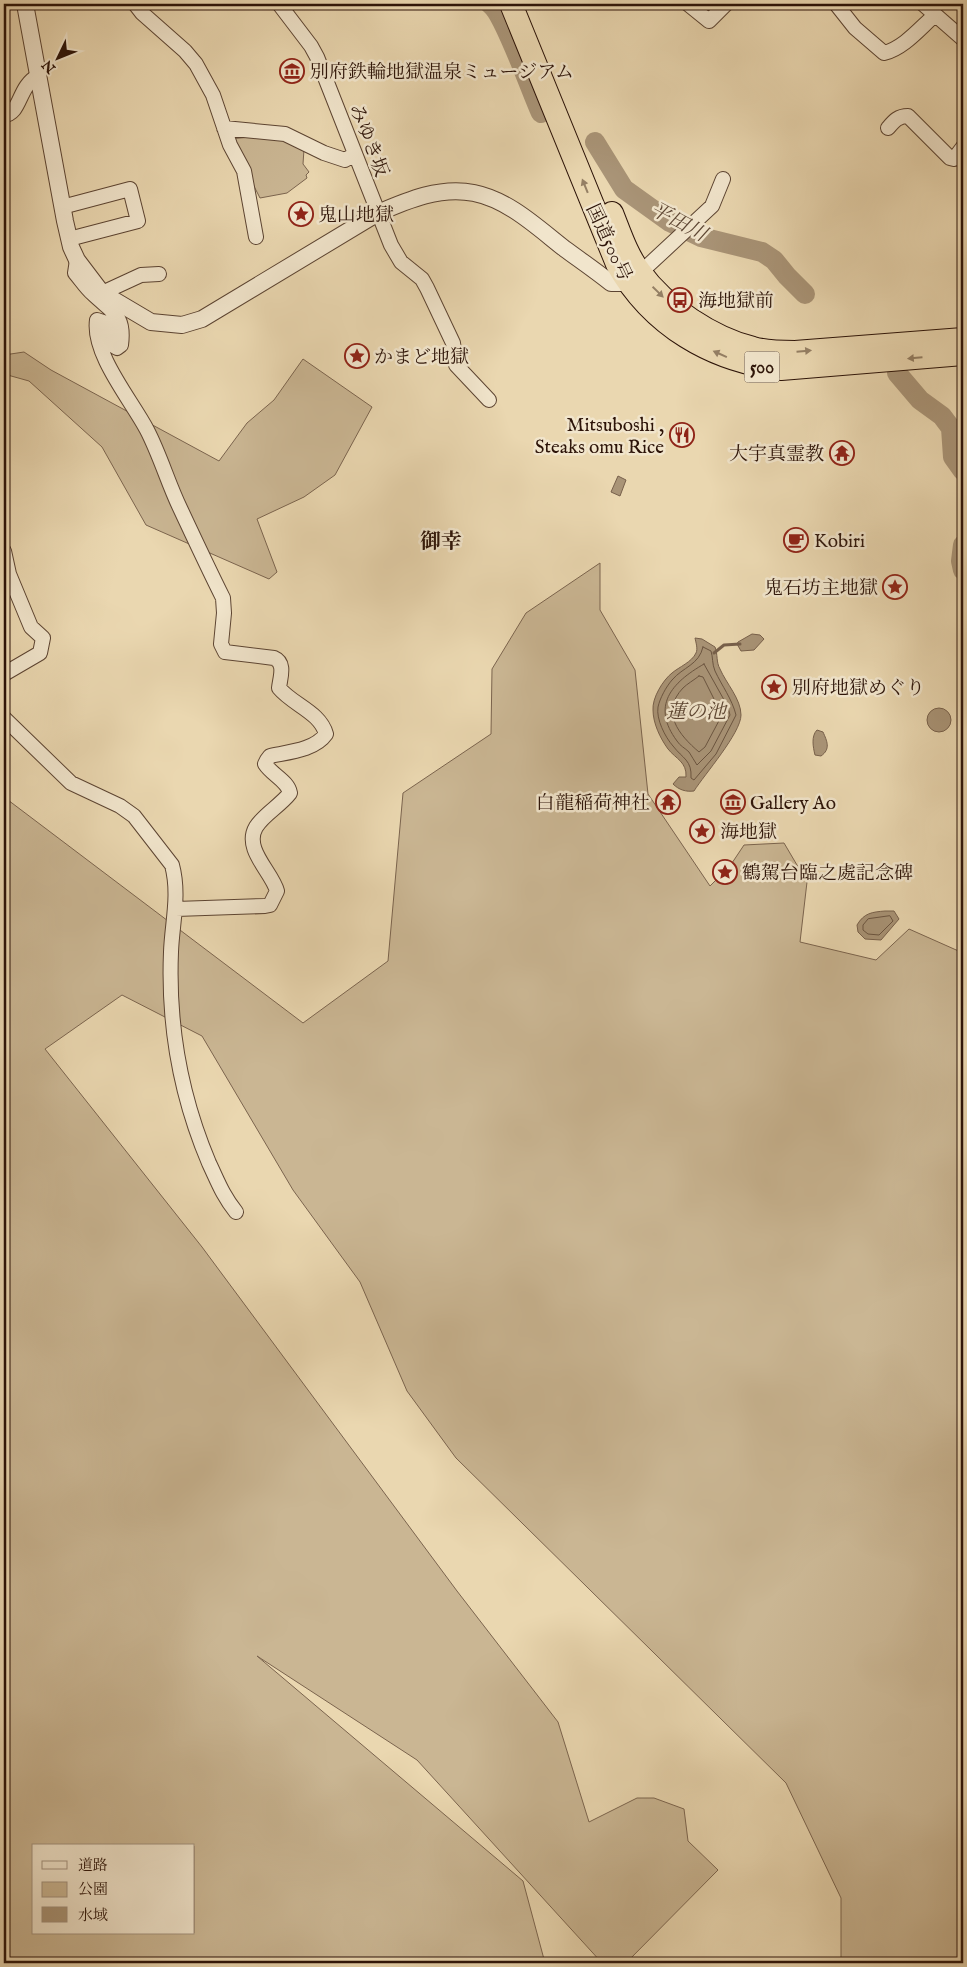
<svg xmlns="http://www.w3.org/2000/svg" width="967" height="1967" font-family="'IM FELL English','Noto Serif JP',serif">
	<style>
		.green { fill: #cab693; stroke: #7b644e; fill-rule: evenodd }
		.water { fill: #a99477; stroke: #77604b }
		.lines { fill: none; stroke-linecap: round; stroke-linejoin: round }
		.shore { stroke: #6a5440; stroke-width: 1 }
		.stream { stroke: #77604b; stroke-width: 3 }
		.river { stroke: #a99477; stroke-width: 20 }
		.minor-casing { stroke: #5c4432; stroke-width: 16 }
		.tertiary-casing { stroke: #5c4432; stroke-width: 18 }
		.trunk-casing { stroke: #2c1308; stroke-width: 24 }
		.minor { stroke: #f1e5cc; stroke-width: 14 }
		.tertiary { stroke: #f1e5cc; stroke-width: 16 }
		.trunk { stroke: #ead7b0; stroke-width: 22 }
		.oneway { fill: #947f64 }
		.labels { text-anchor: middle; stroke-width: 5; stroke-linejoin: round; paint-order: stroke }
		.shield { fill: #f1e5cc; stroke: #675243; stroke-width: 1 }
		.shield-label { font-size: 18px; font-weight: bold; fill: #2c1308 }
		.poi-label { font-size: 19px; fill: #2c1308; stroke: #f1e5cc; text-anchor: start }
		.street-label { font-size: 19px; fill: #2c1308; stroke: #f1e5cc }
		.water-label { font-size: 20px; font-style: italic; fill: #5e4734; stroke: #f1e5cc }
		.quarter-label { font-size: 21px; font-weight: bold; fill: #2c1308; stroke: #f1e5cc }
	</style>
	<rect width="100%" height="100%" fill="#ead7b0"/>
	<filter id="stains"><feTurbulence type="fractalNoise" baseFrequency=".004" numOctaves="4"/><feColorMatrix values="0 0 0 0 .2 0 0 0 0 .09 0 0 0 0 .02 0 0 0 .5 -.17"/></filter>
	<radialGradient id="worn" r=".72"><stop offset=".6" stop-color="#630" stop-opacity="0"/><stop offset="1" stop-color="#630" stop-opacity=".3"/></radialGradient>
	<path class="green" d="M261,136L290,141L304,149L303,164L309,172L306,175L307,178L287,193L260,198L230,139Z
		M24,352L51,370L219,461L247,423L274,400L303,359L372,407L335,475L304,497L257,519L277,572L269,579L146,525L102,447L29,381L4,374V355Z
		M600,563V610L635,670L648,794L710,886L730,866L744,845L784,843L807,882L800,942L876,960L909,929L963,953V1963H841V1898L786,1783L456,1458L407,1391L360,1282L293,1190L202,1036L122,995L45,1049L202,1247L457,1591L558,1722L589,1822L637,1798H654L684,1809L688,1841L718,1870L626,1963H602L417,1760L257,1656L523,1881L545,1963H4V797L303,1023L388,961L403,793L491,734L492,669L526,613ZM34,1846H194V1933H34Z"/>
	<path class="water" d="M618,476L626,480L620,496L611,492Z
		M752,634L760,635L764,639L754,650L741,651L737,644L738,642Z
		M695,638L702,639L715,647C718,655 716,662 720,669C726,683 741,699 741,715C741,733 704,775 694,791C686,792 679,790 673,784L679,777H686C687,762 676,759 668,749C660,738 653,723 653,710C652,698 663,680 672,673C679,667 692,662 696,653C698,649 696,643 695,638Z
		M927 720a12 12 0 1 1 24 0a12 12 0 1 1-24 0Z
		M817,730L823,732C827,741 831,749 821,756L815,755C813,747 811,736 817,730Z
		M885,911H894L899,919L881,940L865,939L858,932L857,925C864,913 872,912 885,911Z"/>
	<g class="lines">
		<path class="shore" d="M703,647L711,651C713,657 712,664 715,671C722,686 732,699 736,715L716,754L694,780L691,778C692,760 683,759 673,746C665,737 656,719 658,707C660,698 666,687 672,680C683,667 699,665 703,647Z
			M704,664L728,707L730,715L711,751L697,765C694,761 692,756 689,752C685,748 680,746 677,741C651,706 671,683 704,664Z
			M699,676L703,677L722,715L705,747L699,752C679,735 660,712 683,688C687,684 694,680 699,676Z
			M890,916L893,921L879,935L868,934L863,930V925L868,919Z"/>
		<path class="stream" d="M714,653L724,645L740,644"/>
		<path class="river" d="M490,4C504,13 532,94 541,113
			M595,142L624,189L670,222L701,237L762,252L774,260L787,276L805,294
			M897,373L920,400L942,416L951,428L953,457L963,471
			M963,545L961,561L963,570"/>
		<defs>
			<path id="minor" d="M135,4L142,13L185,51L196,64L213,95L230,145L244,171L256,237
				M279,4L311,46L317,57L391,245L401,262L422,279L427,288L453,343L456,365L489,400
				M688,4L709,21L726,4
				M836,4L855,28L884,53C904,48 920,28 935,15
				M923,4L963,39
				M4,115C21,114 18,86 38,76
				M224,128L285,134L324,153L345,160L355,154
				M888,128C894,121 898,116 908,116L950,158L954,159L963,147
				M62,207L130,189L138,221L69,239
				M77,260L75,273C81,280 86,288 93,294C113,313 125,315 121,345L117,348L112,345L110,330L106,323L97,320C92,354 132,401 147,430C160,455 168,483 180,508C194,538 208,568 223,598L224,613L221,644L225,652L274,658C286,663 280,678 279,688C293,705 320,712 326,734C315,750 289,752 270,756L267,760L265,764C272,775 288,781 290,793C280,806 264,814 256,827C243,849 272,872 277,891L270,905L265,906L176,909
				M640,273L712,206L723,179
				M102,293L141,275L159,274
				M4,551L9,574L31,627L43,638L40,653L4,674
				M4,718L71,783L120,806L134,816L172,865C180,895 172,923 171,952C168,1024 181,1097 209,1163C218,1182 223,1196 236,1212"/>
			<path id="tertiary" d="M25,4L65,221L71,247L77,260L102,293L151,322L182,325L202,319L378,213C408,200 441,186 474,193C509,200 538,228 565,249C580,260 596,271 611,283H628L634,277"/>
			<path id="trunk" d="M511,4L617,264C652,326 712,361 781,369L963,354
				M612,213C620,233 627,255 640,272C665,307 713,338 753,348C767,352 781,352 795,352L963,339"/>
		</defs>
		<use href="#minor" class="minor-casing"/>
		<use href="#tertiary" class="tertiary-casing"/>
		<use href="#trunk" class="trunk-casing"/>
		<use href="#minor" class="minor"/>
		<use href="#tertiary" class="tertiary"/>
		<use href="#trunk" class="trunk"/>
	</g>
	<defs><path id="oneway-solid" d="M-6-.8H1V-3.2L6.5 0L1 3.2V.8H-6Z" transform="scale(1.25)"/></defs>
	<g class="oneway">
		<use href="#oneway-solid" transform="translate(585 186) rotate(-112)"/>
		<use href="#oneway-solid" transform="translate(658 292) rotate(44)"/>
		<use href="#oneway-solid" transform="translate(804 351) rotate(-5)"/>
		<use href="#oneway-solid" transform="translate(720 354) rotate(-156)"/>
		<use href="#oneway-solid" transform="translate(915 358) rotate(175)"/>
	</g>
	<defs>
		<symbol id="museum-ring" viewBox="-11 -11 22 22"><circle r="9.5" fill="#f1e5cc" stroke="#8f2418" stroke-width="1.5"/><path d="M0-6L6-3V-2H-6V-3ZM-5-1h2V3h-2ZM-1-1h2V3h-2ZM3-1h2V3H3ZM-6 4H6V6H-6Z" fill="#8f2418"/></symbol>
		<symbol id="sight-ring" viewBox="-11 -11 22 22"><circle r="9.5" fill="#f1e5cc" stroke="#8f2418" stroke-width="1.5"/><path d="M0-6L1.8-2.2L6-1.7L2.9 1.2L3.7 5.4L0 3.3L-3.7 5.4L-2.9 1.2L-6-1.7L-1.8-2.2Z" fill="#8f2418"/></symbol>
		<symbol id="bus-ring" viewBox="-11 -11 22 22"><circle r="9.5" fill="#f1e5cc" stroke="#8f2418" stroke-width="1.5"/><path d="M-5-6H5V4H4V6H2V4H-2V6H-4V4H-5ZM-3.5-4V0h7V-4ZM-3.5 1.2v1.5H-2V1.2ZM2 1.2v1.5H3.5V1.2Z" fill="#8f2418"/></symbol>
		<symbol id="restaurant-ring" viewBox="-11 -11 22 22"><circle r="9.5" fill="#f1e5cc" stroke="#8f2418" stroke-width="1.5"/><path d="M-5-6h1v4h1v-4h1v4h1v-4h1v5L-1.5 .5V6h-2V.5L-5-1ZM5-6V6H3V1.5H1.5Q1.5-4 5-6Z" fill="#8f2418"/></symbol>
		<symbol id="temple-ring" viewBox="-11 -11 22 22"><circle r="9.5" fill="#f1e5cc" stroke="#8f2418" stroke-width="1.5"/><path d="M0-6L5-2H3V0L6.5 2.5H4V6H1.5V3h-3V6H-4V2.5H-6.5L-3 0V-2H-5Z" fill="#8f2418"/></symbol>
		<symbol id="cafe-ring" viewBox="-11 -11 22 22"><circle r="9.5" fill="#f1e5cc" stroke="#8f2418" stroke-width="1.5"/><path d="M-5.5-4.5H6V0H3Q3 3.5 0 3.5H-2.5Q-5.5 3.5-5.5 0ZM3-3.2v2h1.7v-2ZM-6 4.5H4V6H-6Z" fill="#8f2418"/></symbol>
	</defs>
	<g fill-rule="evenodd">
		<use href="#museum-ring" x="278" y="57" width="28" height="28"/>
		<use href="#sight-ring" x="287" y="200" width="28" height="28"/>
		<use href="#bus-ring" x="666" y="286" width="28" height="28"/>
		<use href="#sight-ring" x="343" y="342" width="28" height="28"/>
		<use href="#restaurant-ring" x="668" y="421" width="28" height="28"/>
		<use href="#temple-ring" x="828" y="439" width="28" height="28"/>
		<use href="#cafe-ring" x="782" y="526" width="28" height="28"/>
		<use href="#sight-ring" x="881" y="573" width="28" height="28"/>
		<use href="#sight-ring" x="760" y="673" width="28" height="28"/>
		<use href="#temple-ring" x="654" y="788" width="28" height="28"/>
		<use href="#museum-ring" x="719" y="788" width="28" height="28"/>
		<use href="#sight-ring" x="688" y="817" width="28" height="28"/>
		<use href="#sight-ring" x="711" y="858" width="28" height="28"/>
	</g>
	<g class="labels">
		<rect class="shield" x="744.5" y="351.5" width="35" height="31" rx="4"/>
		<g class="shield-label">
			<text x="762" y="373">500</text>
		</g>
		<g class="poi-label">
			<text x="310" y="78">別府鉄輪地獄温泉ミュージアム</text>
			<text x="318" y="221">鬼山地獄</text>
			<text x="698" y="307">海地獄前</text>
			<text x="374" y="363">かまど地獄</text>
			<text x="664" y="431" text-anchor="end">Mitsuboshi ,<tspan x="664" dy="22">Steaks omu Rice</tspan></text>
			<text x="824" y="460" text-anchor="end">大宇真霊教</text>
			<text x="814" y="547">Kobiri</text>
			<text x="878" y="594" text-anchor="end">鬼石坊主地獄</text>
			<text x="792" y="694">別府地獄めぐり</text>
			<text x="650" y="809" text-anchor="end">白龍稲荷神社</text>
			<text x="750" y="809">Gallery Ao</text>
			<text x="720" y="838">海地獄</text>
			<text x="742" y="879">鶴駕台臨之處記念碑</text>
		</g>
		<g class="street-label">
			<text transform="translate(370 140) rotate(69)" y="7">みゆき坂</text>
			<text transform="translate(610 242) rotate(65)" y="7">国道500号</text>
		</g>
		<g class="water-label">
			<text transform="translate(679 221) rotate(28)" y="7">平田川</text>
			<text x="696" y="718">蓮の池</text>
		</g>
		<g class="quarter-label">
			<text x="441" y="548">御幸</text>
		</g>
	</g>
	<rect width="967" height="1967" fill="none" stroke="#ead7b0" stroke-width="20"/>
	<rect x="5" y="5" width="957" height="1957" fill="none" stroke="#2c1308" stroke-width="2.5"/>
	<rect x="10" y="10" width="947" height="1947" fill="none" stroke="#2c1308"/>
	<rect x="32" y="1844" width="162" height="90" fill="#f1e5cc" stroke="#a2917e"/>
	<rect x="42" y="1861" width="25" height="8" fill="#f1e5cc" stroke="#a2917e"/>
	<text x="78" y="1870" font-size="15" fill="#2c1308">道路</text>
	<rect x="42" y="1882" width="25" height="15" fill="#cab693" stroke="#a2917e"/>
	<text x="78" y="1894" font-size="15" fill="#2c1308">公園</text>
	<rect x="42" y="1907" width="25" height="15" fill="#a99477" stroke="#a2917e"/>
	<text x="78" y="1920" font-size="15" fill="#2c1308">水域</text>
	<g transform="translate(58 58) rotate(227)" stroke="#f1e5cc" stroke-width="4" paint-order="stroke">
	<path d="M0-4L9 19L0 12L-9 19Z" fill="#2c1308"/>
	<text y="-8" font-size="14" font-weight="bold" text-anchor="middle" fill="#2c1308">N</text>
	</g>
	<rect width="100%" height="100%" filter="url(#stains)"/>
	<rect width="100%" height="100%" fill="url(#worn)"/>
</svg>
